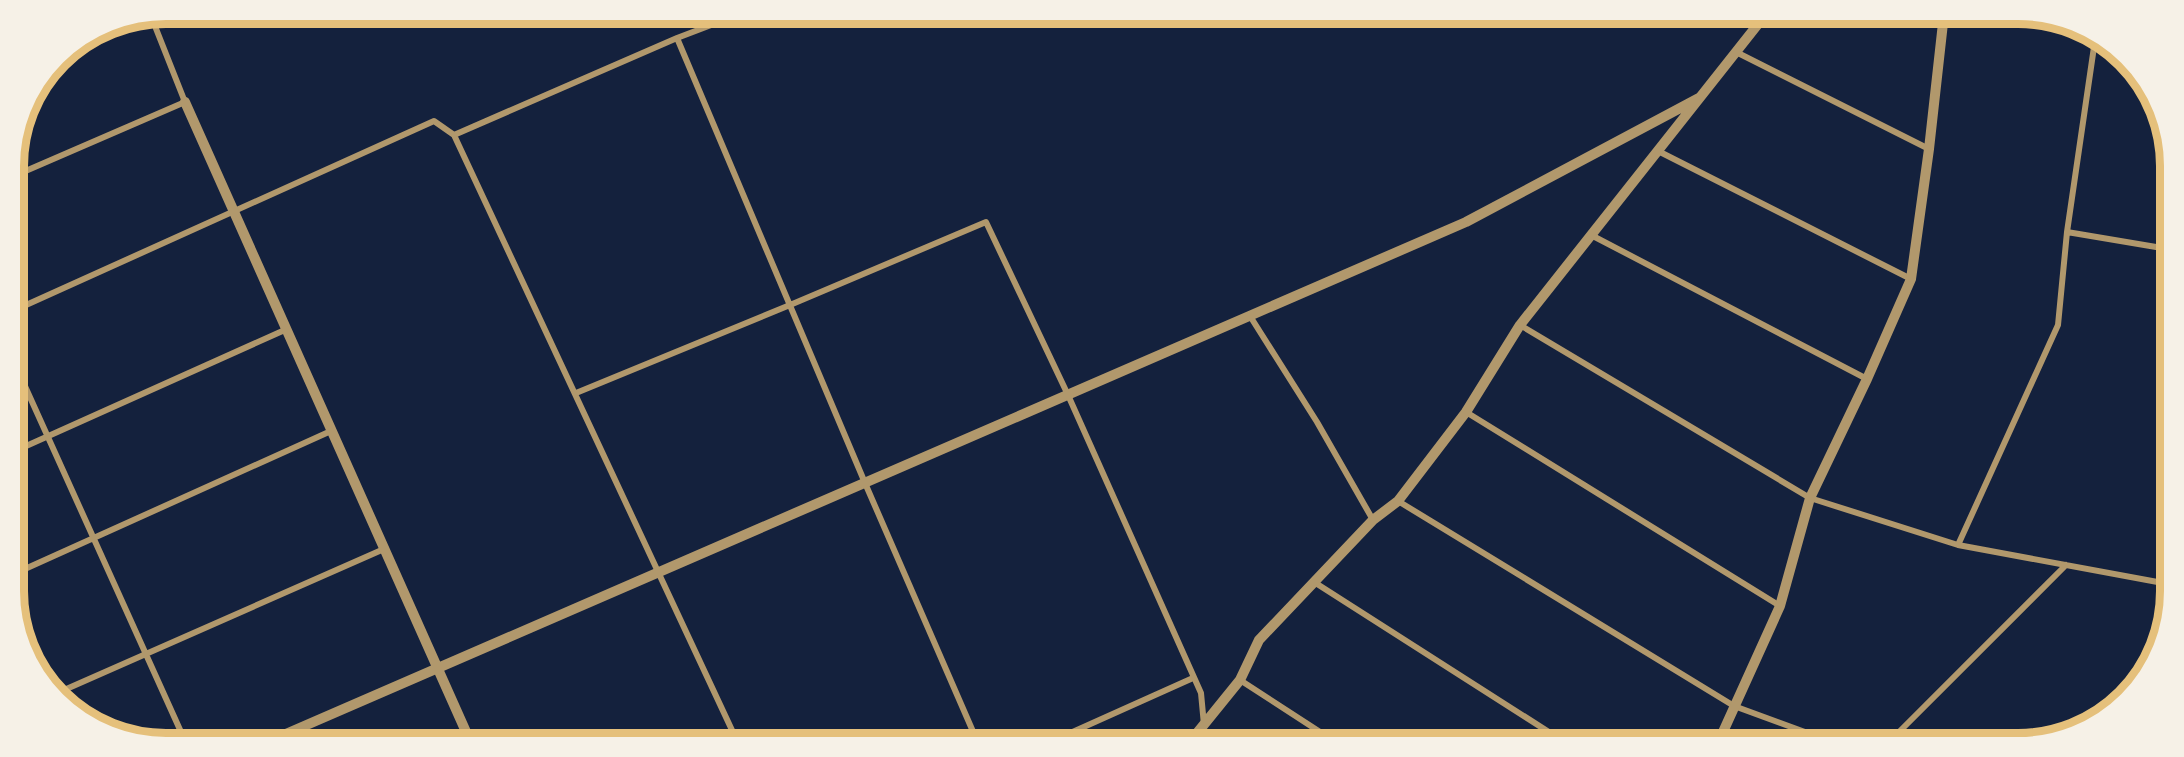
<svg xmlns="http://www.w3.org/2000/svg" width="2184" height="757" font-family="Cabin,sans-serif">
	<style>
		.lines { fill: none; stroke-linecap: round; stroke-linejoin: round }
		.minor { stroke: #b1986c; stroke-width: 6 }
		.tertiary { stroke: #b1986c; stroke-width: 10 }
		.rim { fill: none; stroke: #e5c07b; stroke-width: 8 }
	</style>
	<rect width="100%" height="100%" fill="#14213d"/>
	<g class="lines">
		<path class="minor" d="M677,38L865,483L978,743
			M1736,52L1929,149
			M454,135L677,38L740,14
			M1658,151L1911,279
			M14,176L185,102L151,16
			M2067,232L2168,249
			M1591,235L1867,379
			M15,310L434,121L454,135L738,743
			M1250,316L1317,422L1373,520
			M1520,325L1810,498L1958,545L2163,583
			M15,364L186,743
			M576,393L790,305L986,222L1068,395L1201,693L1204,725
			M1466,412L1780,606
			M15,451L287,329
			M1398,501L1734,706L1835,743
			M1958,545L2058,325L2067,232L2095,40
			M16,573L331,431
			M1314,582L1566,743
			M1240,680L1337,743
			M55,694L384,549
			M1048,743L1193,678
			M1888,743L2066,565"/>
		<path class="tertiary" d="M185,102L471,743
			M265,743L1466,222L1699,98
			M1189,743L1240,680L1259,640L1373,520L1398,501L1466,412L1520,325L1766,14
			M1718,743L1780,606L1810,498L1867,379L1911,279L1929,149L1944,14"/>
	</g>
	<path d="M0 0H2184V757H0ZM166 24H2018A142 142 0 0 1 2160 166V591A142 142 0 0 1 2018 733H166A142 142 0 0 1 24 591V166A142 142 0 0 1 166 24Z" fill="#f6f1e7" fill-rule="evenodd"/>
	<path class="rim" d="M166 24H2018A142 142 0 0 1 2160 166V591A142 142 0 0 1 2018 733H166A142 142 0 0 1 24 591V166A142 142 0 0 1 166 24Z"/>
</svg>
